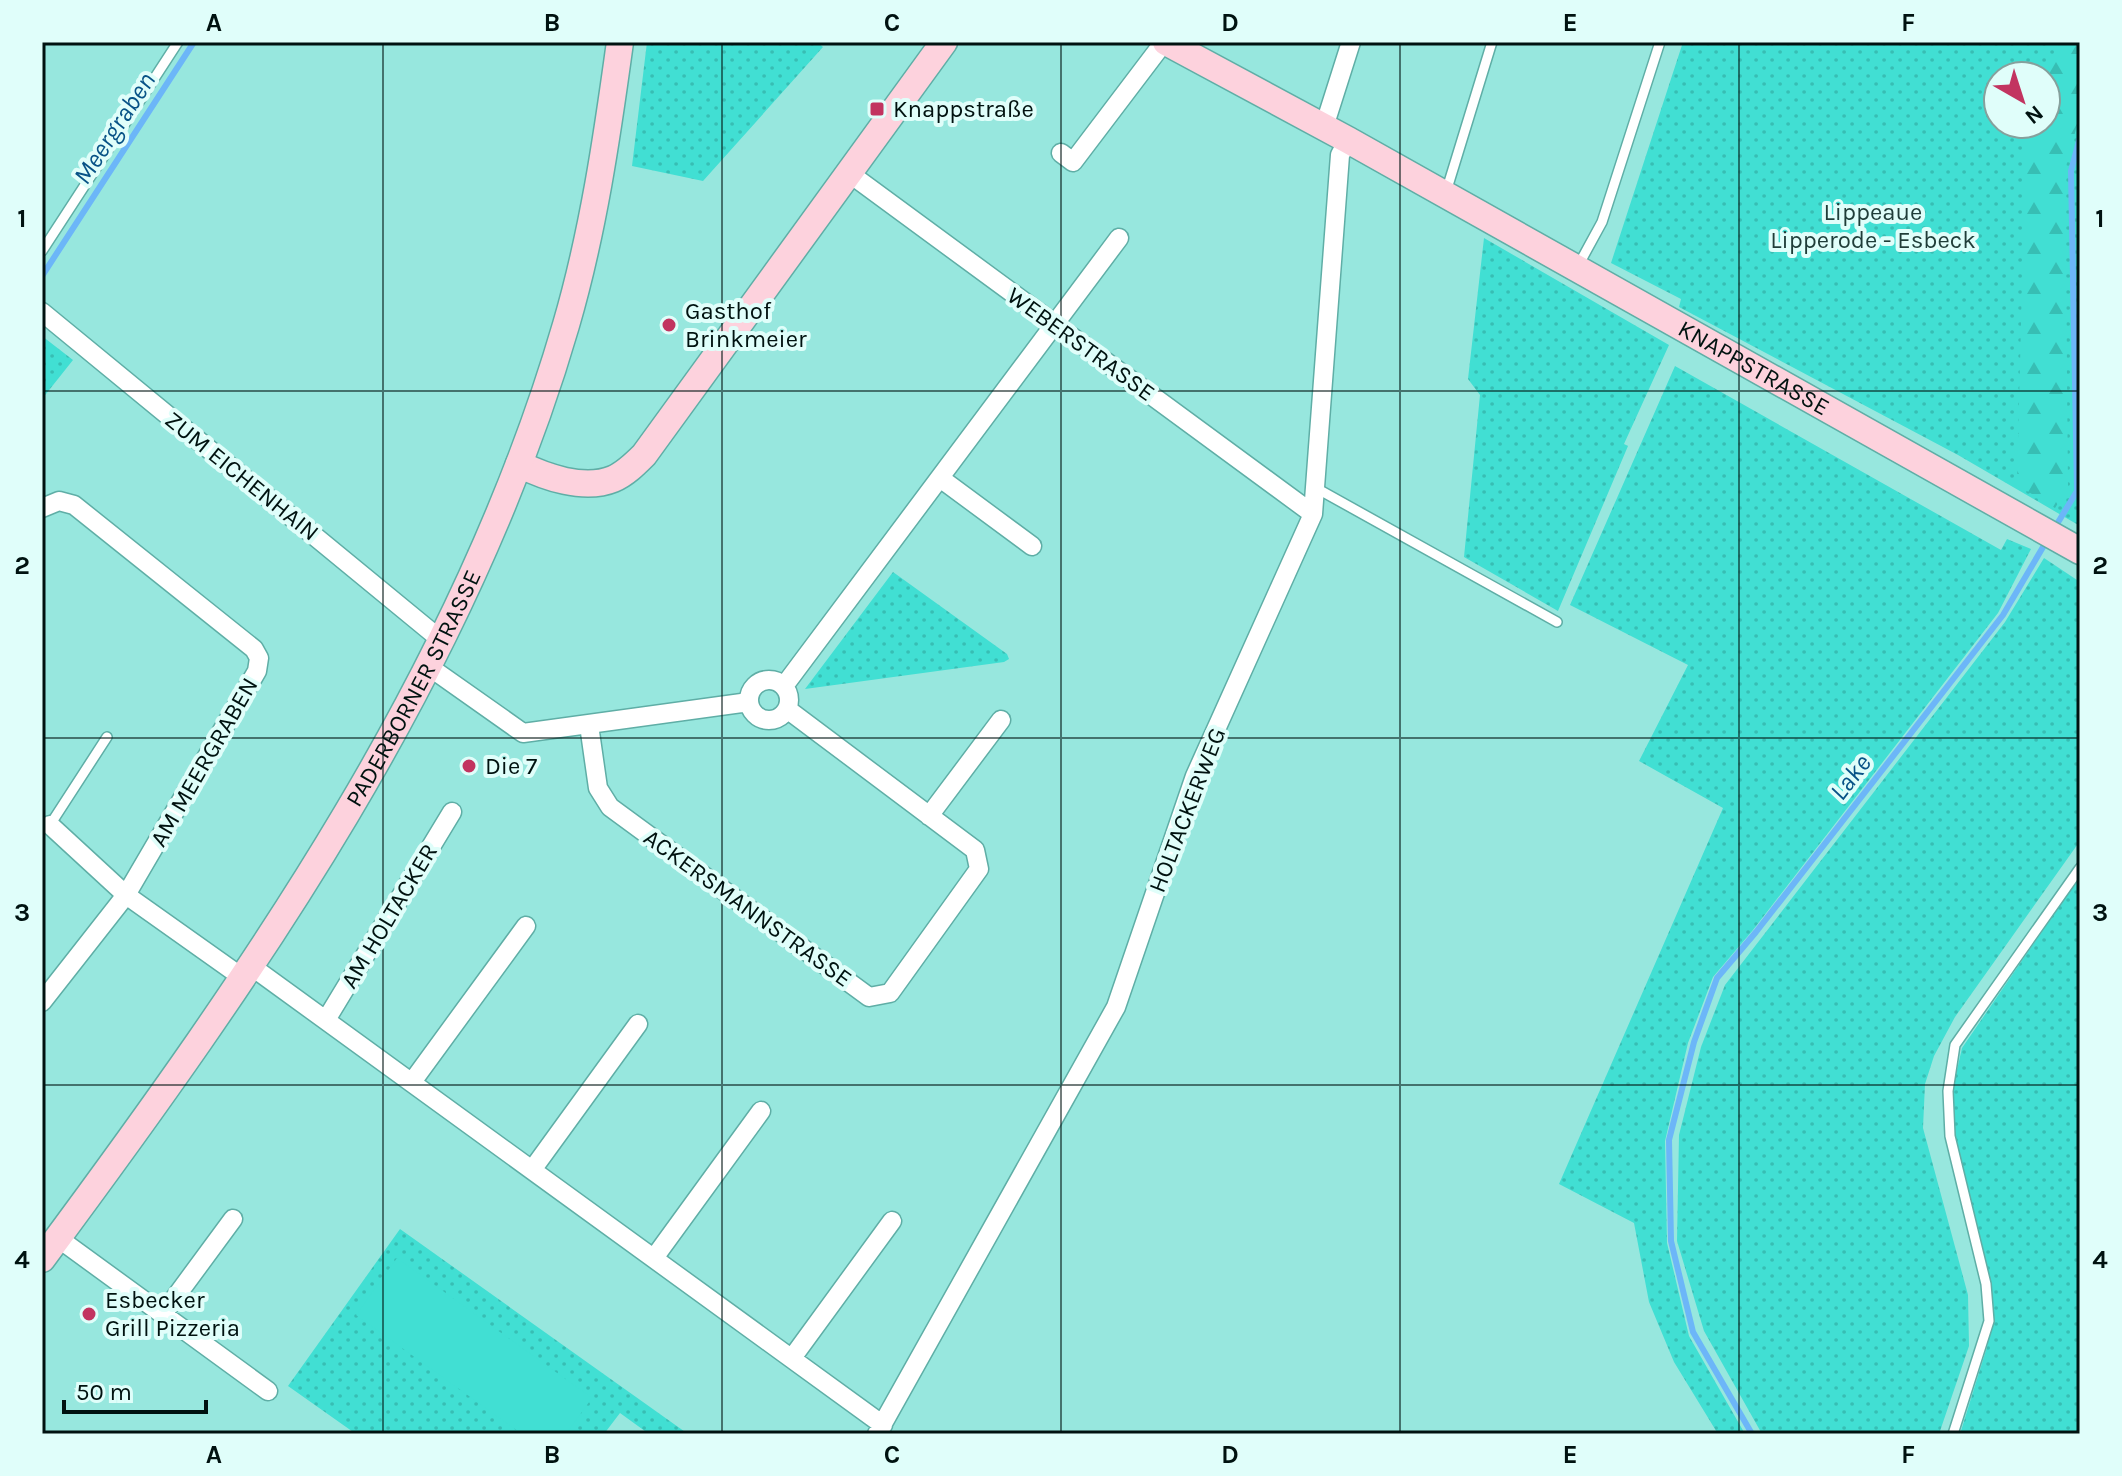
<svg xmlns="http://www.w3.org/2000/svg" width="2122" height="1476" font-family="Karla,sans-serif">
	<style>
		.grass { fill: url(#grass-dots); fill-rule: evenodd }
		.forest { fill: url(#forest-firs) }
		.garden { fill: #41dfd3 }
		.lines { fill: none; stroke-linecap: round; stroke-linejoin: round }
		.stream { stroke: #6cb6f8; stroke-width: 6 }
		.lane-casing { stroke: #5faea6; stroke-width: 12 }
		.street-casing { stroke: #5faea6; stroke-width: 21 }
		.secondary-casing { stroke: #5faea6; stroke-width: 29 }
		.lane { stroke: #fff; stroke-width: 9 }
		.street { stroke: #fff; stroke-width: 18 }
		.secondary { stroke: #fdd2dd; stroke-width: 26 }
		.grid { fill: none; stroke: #001210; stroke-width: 2; stroke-opacity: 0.55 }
		.poi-dot { fill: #c23460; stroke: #e0fefa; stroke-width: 3 }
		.labels { text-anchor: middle; stroke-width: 8; stroke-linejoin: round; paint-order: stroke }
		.poi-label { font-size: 24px; fill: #001210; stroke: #e0fefa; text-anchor: start }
		.park-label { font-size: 24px; fill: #1f3d39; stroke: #e0fefa }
		.street-label { font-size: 24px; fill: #001210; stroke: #e0fefa }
		.water-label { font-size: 26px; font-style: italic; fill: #085387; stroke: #e0fefa }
		.neatline { fill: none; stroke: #001210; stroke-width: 3 }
		.grid-label { font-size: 26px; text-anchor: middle; font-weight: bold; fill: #001210 }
	</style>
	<defs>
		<pattern id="grass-dots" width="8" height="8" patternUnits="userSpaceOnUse" patternTransform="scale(2)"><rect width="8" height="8" fill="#41dfd3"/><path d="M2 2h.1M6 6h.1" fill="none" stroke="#37beb4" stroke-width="1.8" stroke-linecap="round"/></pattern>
		<pattern id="forest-firs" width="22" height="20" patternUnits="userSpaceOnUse" patternTransform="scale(2)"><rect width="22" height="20" fill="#41dfd3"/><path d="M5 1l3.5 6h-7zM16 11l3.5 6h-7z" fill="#37beb4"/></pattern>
	</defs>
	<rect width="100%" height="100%" fill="#97e7de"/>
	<path class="grass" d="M647,42H817L823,47L703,181L632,166Z
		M1683,42H2080V526L1958,455L1679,307L1681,299L1611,263ZM1998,76H2046V124H1998Z
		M1484,238L1669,345L1624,444L1628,446L1558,611L1464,557L1480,395L1468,379Z
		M42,336L73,360L42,399Z
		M1675,366L2001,550L2007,539L2031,549L1998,613L1753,930L1713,977L1688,1043L1665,1141L1667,1243L1689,1336L1745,1434H1718L1674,1362L1649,1302L1634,1223L1559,1184L1723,808L1639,761L1688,665L1570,605Z
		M2044,558L2080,582V841L1955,1017L1934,1056L1925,1084L1923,1128L1968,1295L1969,1346L1939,1434H1762L1704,1331L1677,1241L1679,1135L1701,1047L1725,985L2005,622Z
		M893,572L1007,654L1009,659L1004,662L805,689Z
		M2080,876V1434H1960L1987,1347L1993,1318L1991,1284L1953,1127L1952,1092L1962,1048Z
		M400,1229L688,1434H649L620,1413L604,1434H356L288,1386Z"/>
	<path class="forest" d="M2061,42H2080V114L2065,170L2068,487L2055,508L2017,485L2026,124H2046V76H2043Z"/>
	<path class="garden" d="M397,1258L592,1398L566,1434H522L356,1315Z"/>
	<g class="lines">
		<path class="stream" d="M42,276L194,42
			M2054,529L2077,491L2071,171L2080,137
			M1752,1434L1693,1332L1671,1241L1669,1140L1694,1042L1717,978L1756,932L2003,615L2046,542"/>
		<defs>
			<path id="lane" d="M1446,192L1492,42
				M42,251L178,42
				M1578,266L1602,222L1660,42
				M1316,488L1557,622
				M50,825L107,737
				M1953,1434L1989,1321L1986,1284L1950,1136L1948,1091L1955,1045L2080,868"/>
			<path id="street" d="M1324,127L1351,42
				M1061,153L1073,162L1164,42
				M849,173L1313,514
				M42,312L441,640
				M940,478L1032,546
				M42,508L59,501L74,505L254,649L259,658L257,671L126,895L42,1002
				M428,666L523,733L749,702
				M749 700a20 20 0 1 1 40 0a20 20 0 1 1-40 0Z
				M784,686L1119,238
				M589,725L598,788L610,807L869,997L890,993L979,869L975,850L787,709
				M929,816L1001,720
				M50,825L126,895L243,978
				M251,966L883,1425
				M326,1020L452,812
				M412,1082L526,926
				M532,1170L638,1024
				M58,1238L268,1391
				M654,1258L761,1111
				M163,1314L233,1219
				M792,1358L892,1221
				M877,1434L1116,1007L1195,776L1313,514L1340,155L1348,140"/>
			<g id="secondary">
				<path id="s1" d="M1166,42L1348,140L2080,551"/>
				<path d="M519,464C545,477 584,491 613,479C625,474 635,464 644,455L944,42"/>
				<path id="s2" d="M42,1259C255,972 465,672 566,325C593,233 607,137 620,42"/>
			</g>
		</defs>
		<use href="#lane" class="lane-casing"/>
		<use href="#street" class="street-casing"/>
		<use href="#secondary" class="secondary-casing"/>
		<use href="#lane" class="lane"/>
		<use href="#street" class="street"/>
		<use href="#secondary" class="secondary"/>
	</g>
	<path class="grid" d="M383,42V1434M722,42V1434M1061,42V1434M1400,42V1434M1739,42V1434M42,391H2080M42,738H2080M42,1085H2080"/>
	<g class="poi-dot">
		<rect x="869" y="101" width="16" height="16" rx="4"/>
		<circle cx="669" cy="325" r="8"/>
		<circle cx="469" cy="766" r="8"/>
		<circle cx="89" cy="1314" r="8"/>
	</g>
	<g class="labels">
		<g class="poi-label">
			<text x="893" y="117">Knappstraße</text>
			<text x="685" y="319">Gasthof<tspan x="685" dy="28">Brinkmeier</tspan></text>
			<text x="485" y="774">Die 7</text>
			<text x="105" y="1308">Esbecker<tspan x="105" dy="28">Grill Pizzeria</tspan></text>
		</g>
		<g class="park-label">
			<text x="1873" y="220">Lippeaue<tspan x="1873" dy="28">Lipperode - Esbeck</tspan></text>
		</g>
		<g class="street-label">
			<text transform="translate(1081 344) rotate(36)" y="8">WEBERSTRASSE</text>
			<text dy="8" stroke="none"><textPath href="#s1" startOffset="672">KNAPPSTRASSE</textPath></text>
			<text transform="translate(242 476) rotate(39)" y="8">ZUM EICHENHAIN</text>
			<text dy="8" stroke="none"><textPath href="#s2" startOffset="682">PADERBORNER STRASSE</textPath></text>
			<text transform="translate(204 762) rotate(-60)" y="8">AM MEERGRABEN</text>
			<text transform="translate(1187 810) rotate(-69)" y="8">HOLTACKERWEG</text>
			<text transform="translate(748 908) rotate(36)" y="8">ACKERSMANNSTRASSE</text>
			<text transform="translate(389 916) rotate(-59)" y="8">AM HOLTACKER</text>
		</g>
		<g class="water-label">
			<text transform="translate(114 128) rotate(-57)" y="9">Meergraben</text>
			<text transform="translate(1850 777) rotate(-52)" y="9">Lake</text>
		</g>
	</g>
	<rect width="2122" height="1476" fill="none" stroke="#e0fefa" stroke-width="88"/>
	<g transform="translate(2022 100) rotate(141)"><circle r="38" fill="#e0fefa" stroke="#86a09c" stroke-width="2"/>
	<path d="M0-6L14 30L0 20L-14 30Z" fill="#c23460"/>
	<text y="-12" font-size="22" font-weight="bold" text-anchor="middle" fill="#001210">N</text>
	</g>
	<path d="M64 1400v12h142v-12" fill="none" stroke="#001210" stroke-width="4"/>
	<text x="76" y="1400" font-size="24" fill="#001210" stroke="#e0fefa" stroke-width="6" paint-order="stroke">50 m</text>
	<rect x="44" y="44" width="2034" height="1388" class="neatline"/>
	<g class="grid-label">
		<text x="214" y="31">A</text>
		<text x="552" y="31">B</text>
		<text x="892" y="31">C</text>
		<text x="1230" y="31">D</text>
		<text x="1570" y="31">E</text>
		<text x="1908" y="31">F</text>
		<text x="22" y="227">1</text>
		<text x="2100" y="227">1</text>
		<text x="22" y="574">2</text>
		<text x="2100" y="574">2</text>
		<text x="22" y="921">3</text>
		<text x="2100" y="921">3</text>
		<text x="22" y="1268">4</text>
		<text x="2100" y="1268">4</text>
		<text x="214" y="1463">A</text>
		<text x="552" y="1463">B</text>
		<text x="892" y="1463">C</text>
		<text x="1230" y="1463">D</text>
		<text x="1570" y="1463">E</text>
		<text x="1908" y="1463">F</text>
	</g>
</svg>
